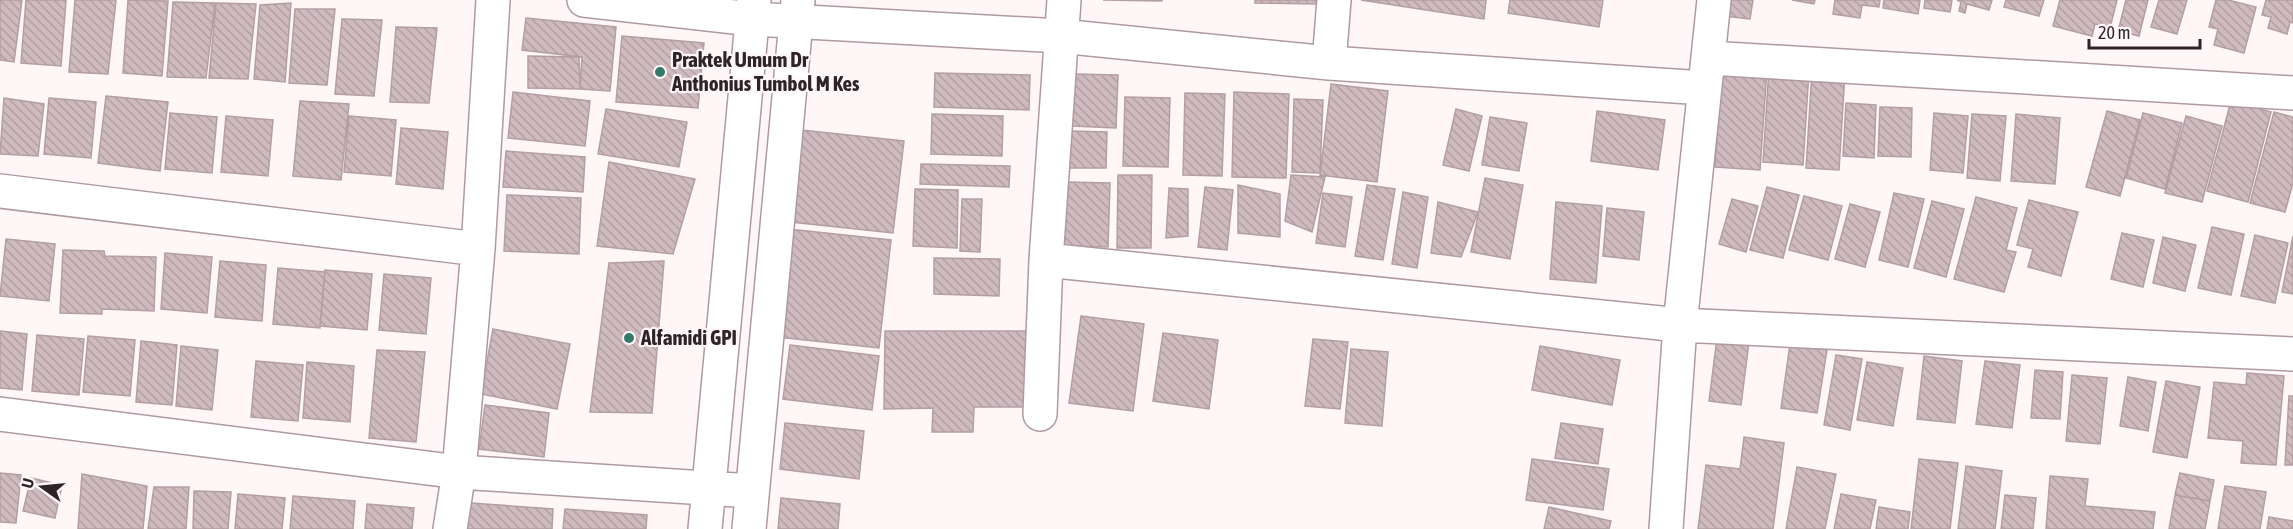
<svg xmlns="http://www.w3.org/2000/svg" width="2293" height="529" font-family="'Asap Condensed',sans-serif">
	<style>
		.building { fill: url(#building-back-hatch); stroke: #b39ea4; stroke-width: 1.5 }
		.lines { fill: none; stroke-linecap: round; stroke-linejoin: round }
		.minor-casing { stroke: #af9aa0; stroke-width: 36 }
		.minor { stroke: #fff; stroke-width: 33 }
		.poi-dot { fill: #367869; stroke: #fff6f8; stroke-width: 2 }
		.labels { text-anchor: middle; stroke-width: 4.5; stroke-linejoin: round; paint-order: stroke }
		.poi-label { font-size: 21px; font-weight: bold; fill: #2c2426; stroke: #fff6f8; text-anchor: start }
	</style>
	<defs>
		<pattern id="building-back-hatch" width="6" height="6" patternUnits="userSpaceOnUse" patternTransform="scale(1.5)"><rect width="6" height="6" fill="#cfbabf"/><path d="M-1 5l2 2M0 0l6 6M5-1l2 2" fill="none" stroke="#b2a0a4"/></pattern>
	</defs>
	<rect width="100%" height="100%" fill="#fff6f8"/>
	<path class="building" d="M0,0H22L14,62L0,60Z
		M26,0H66L61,66L21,63Z
		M75,0H116L108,74L69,72Z
		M128,0L168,1L162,76L123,73Z
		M1103,0H1162V1Z
		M1255,0H1318V4L1255,3Z
		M1361,0H1486L1484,19Z
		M1510,0H1603L1599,27L1508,13Z
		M1726,0H1753L1750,19L1724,16Z
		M1792,0H1815L1814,4Z
		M1835,0H1880L1879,7L1862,5L1860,18L1833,14Z
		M1884,0H1920L1918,14L1883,8Z
		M1925,0H1952L1950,12L1924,8Z
		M1957,0H1992L1989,10L1967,4L1965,13L1959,11L1961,2Z
		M2006,0H2044L2039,16L2004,7Z
		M2060,0H2117L2110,28L2095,24L2092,36L2053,26Z
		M2126,0H2148L2139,36L2118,31Z
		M2159,0H2187L2177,34L2151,27Z
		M2216,0H2228L2256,7L2244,53L2214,45L2218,29L2209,27Z
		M2266,0H2293V23L2290,22L2287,34L2268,28L2271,17L2262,15Z
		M173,2L215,3L206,78L167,77Z
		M216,3L256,4L248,79L209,78Z
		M291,3L285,82L254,79L260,5Z
		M295,9H335L327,85L289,83Z
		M526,18L616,27L610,91L580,89L582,57L522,50Z
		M342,19L382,20L374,96L335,94Z
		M396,27L437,28L429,103L390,102Z
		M622,36L704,43L698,108L616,102Z
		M528,56L579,57L580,89L528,88Z
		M1722,66L1767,69L1760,170L1715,167Z
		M1769,68L1809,71L1803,165L1763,162Z
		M1812,71L1845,73L1839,170L1806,168Z
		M935,73L1030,75L1029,110L934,107Z
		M1073,74L1118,75L1116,128L1072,126Z
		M1331,84L1388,91L1377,182L1320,175Z
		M513,92L590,101L585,146L508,138Z
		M1234,92L1289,94L1286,178L1232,177Z
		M1185,93L1225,94L1222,176L1183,175Z
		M106,96L168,102L160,171L98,163Z
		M1125,97L1170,98L1168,167L1123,166Z
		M4,98L44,104L38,156L0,154Z
		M49,98L96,102L91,158L44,154Z
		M1294,99L1323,100L1320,173L1292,172Z
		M300,101L349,104L341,180L293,176Z
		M2231,101L2271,112L2248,202L2207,191Z
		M1846,103L1876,105L1874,158L1843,156Z
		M1880,107L1912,108L1911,157L1878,156Z
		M606,109L687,122L679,167L598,154Z
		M1456,109L1482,116L1469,171L1443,165Z
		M1597,111L1665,120L1658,170L1591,161Z
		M2107,111L2140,120L2120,196L2086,187Z
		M2274,112L2293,117V183L2285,212L2250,203Z
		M170,113L217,117L212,173L165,169Z
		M1934,113L1968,116L1963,173L1930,170Z
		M2143,113L2182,123L2165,189L2126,178Z
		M932,114L1003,116L1002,156L931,154Z
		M1972,114L2006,116L2000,181L1967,178Z
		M2016,114L2060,118L2055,184L2011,181Z
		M226,116L273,120L268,176L221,172Z
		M349,116L396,120L391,176L344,172Z
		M2186,116L2222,126L2202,202L2165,193Z
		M1490,117L1527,123L1519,171L1482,165Z
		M401,128L448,132L443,189L396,184Z
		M801,130L904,141L893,233L791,222Z
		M1070,131L1107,132L1106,168H1069Z
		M506,151L585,157L583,192L503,187Z
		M609,162L695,179L673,254L597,246Z
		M921,164L1010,166L1009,187L920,184Z
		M1118,175H1152L1151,248H1117Z
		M1291,175L1325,177L1312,232L1285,221Z
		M1485,178L1523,185L1510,259L1471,252Z
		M1066,182L1110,183L1108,247L1064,246Z
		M1238,185L1280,194V237L1238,233Z
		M1367,185L1395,189L1383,260L1355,256Z
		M1205,187L1233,190L1227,250L1198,247Z
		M1767,187L1799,195L1783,258L1750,250Z
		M1169,188L1188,189V236L1166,238Z
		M915,189L958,190L957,248L913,246Z
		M1403,192L1428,197L1417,268L1392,264Z
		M1323,193L1352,197L1345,247L1316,243Z
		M1894,193L1924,199L1908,267L1879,260Z
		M507,195L581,198L579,254L504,251Z
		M1804,196L1842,206L1828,260L1789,250Z
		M1976,197L2017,208L2006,250L2016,252L2004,292L1954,279Z
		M962,199H982L980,252L960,251Z
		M1732,199L1758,206L1746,252L1719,244Z
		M2029,200L2078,212L2061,276L2028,267L2033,249L2017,245Z
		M1932,201L1964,209L1946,277L1914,268Z
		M1438,202L1478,212L1461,257L1431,253Z
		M1556,202L1602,206L1596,283L1550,279Z
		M1850,204L1880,212L1865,267L1835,259Z
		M1607,208L1644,212L1639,260L1603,256Z
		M2212,227L2244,234L2231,295L2198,288Z
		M779,228L891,240L879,348L768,336Z
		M2122,233L2154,240L2143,287L2111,279Z
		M2255,235L2288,243L2275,303L2241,296Z
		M2293,236V294L2282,292Z
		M2163,237L2196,245L2185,291L2153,283Z
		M6,239L55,244L49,301L0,296Z
		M63,250L104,251L105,256L156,257L154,311L102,309V314L60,313Z
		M165,253L212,257L207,313L161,309Z
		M934,258L1000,259L999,296L934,294Z
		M220,261L266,265L262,321L215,317Z
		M664,261L652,413L590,412L609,263Z
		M278,268L325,272L320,328L273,324Z
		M325,270L372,274L367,330L320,326Z
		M384,274L431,278L426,334L379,330Z
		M1081,316L1144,324L1133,411L1069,403Z
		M493,329L570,344L557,409L481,394Z
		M0,331L27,334L22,390L0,388Z
		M885,331H1034V407H974L973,432H932L933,408L884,409Z
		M1163,333L1218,340L1209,409L1153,401Z
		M37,335L84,339L79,395L32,391Z
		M88,336L135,340L130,396L83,392Z
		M1717,338L1749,342L1741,405L1709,401Z
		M1313,339L1348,342L1340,409L1305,406Z
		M141,341L177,345L172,405L136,402Z
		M1790,344L1827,350L1817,413L1781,408Z
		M790,345L879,356L872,410L783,399Z
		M181,346L218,350L212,410L176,406Z
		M1540,346L1620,360L1612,405L1532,390Z
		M1351,349L1388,352L1382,426L1345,423Z
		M377,350L425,352L416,442L369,438Z
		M1836,355L1862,359L1850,430L1824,425Z
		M1924,356L1962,361L1955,423L1917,419Z
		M256,361L303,365L298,421L251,417Z
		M1985,361L2020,365L2012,428L1976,424Z
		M307,362L354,366L350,422L303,418Z
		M1867,362L1903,368L1893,426L1857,420Z
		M2035,370L2063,372L2060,419L2031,418Z
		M2247,373L2284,376L2276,465L2241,463L2243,441L2208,438L2214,382L2246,385Z
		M2072,375L2107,378L2100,444L2066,441Z
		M2128,377L2156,382L2148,431L2120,426Z
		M2166,381L2200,387L2187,458L2153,452Z
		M2289,396H2293V465H2285Z
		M485,405L549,413L544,457L479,449Z
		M785,423L864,431L859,479L780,469Z
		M1561,423L1603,429L1598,464L1555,458Z
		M1744,437L1784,443L1773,529H1698L1706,465L1740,469Z
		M1532,459L1609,469L1603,510L1526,500Z
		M1919,459L1958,463L1950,529H1911Z
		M1966,466L2002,471L1995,529H1958Z
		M1797,467L1836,474L1825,529H1786Z
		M0,473L21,475L16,523L0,522Z
		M2180,473L2214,480L2210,501L2175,495Z
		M82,474L147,486L143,529H78Z
		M2050,476L2088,479L2085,506L2155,512L2153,529H2046Z
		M31,478L62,485L55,518L23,511Z
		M2225,486L2266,492L2260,529H2218Z
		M154,487H189L186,529H148Z
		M194,491L231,492L228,529H193Z
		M238,494L285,498L282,529H235Z
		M1841,494L1876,500L1870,529H1834Z
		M2005,495L2036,498L2033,529H2001Z
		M2175,495L2210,501L2205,529H2169Z
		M293,496L355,501L353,529H290Z
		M781,498L840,504L838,529H778Z
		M457,502L553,509L552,529H455Z
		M367,504L414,508L412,529H365Z
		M1549,507L1611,521L1609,529H1544Z
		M1879,507L1910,512L1908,529H1876Z
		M565,509L647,515L646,529H563Z
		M2269,517L2293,521V529H2267Z"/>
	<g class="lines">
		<defs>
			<path id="minor" d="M584,0L752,19L1060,36L1329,63L1704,88
				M1709,58L2293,93
				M1329,63L1334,0
				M0,191L478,249
				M1046,260L1680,325L2293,354
				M0,414L459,472L752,491
				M1040,414L1046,260L1064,0
				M450,529L459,472L478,249L493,0
				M705,529L754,0
				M749,529L798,0
				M1666,529L1680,325L1714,0"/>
		</defs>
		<use href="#minor" class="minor-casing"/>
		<use href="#minor" class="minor"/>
	</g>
	<g class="poi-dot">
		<circle cx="660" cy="72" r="6"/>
		<circle cx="629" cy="338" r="6"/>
	</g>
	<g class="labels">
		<g class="poi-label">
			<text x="672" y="67">Praktek Umum Dr<tspan x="672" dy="24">Anthonius Tumbol M Kes</tspan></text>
			<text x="641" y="345">Alfamidi GPI</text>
		</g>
	</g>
	<g transform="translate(42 487) rotate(285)" stroke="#fff6f8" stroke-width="4.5" paint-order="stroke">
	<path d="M0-4.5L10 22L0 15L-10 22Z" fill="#2c2426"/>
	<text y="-9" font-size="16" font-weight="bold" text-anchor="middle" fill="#2c2426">U</text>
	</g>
	<path d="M2089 39v9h111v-9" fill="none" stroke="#2c2426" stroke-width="3"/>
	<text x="2098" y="39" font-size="18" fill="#2c2426" stroke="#fff6f8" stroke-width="4.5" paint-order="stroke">20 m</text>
</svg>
